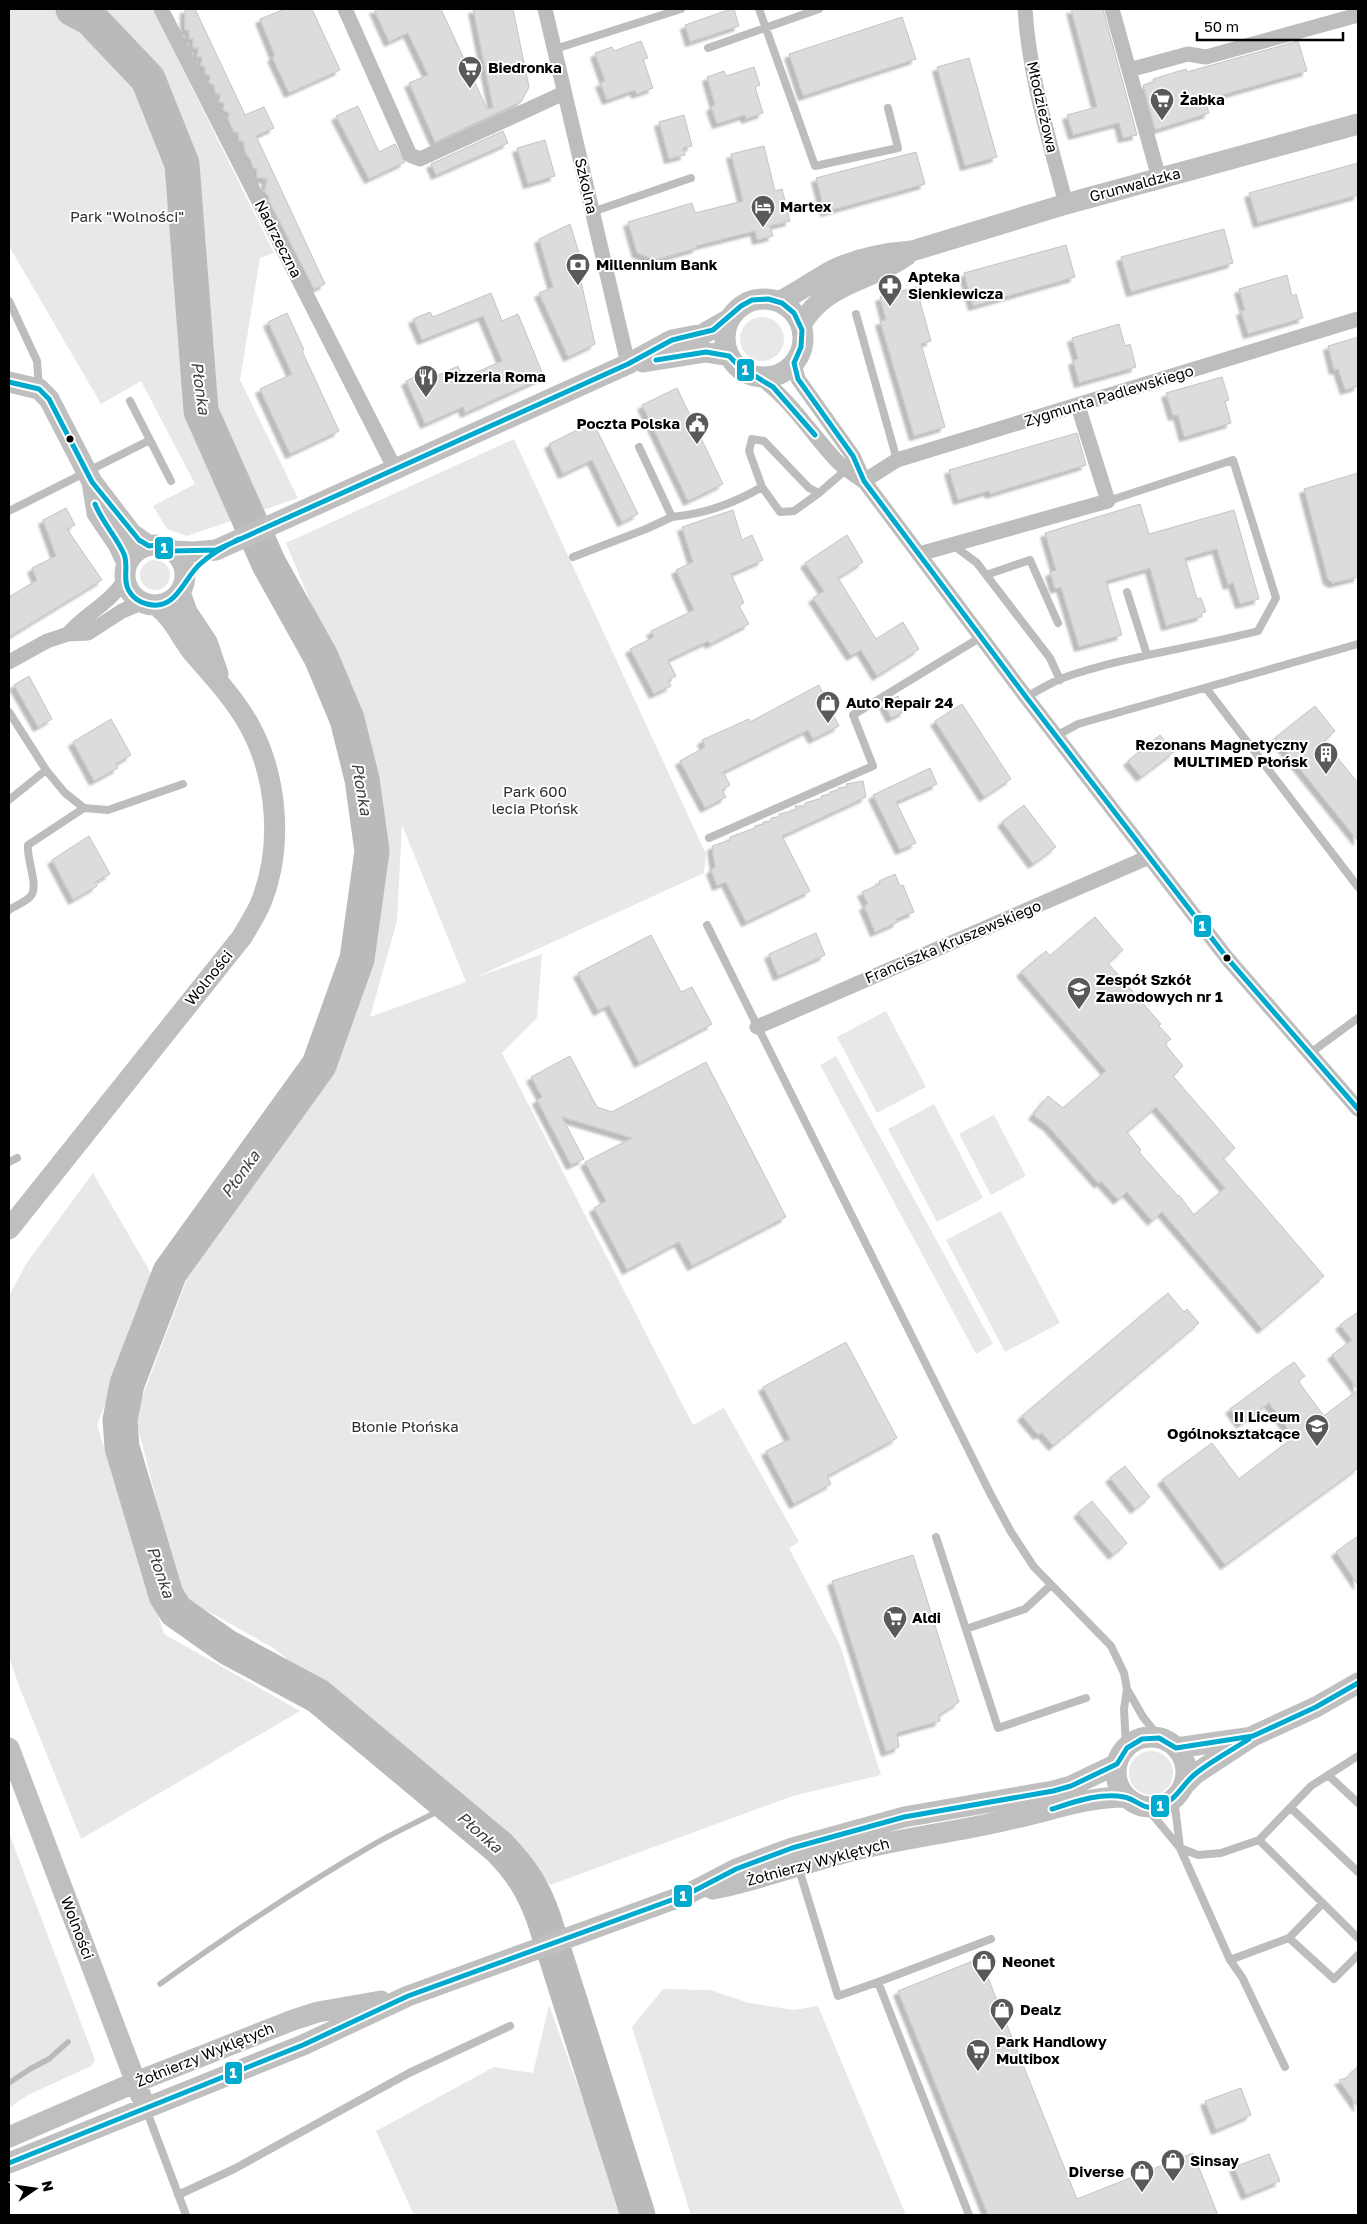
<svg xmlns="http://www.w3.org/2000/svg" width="1367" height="2224" font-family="'Golos Text',sans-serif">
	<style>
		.green { fill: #e8e8e8; fill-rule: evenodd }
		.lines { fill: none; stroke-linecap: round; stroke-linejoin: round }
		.stream { stroke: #bababa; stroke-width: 5.5 }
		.river { stroke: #bababa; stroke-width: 35 }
		.building { fill: #dcdcdc; stroke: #c4c4c4; fill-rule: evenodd; filter: url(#shadow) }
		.lane { stroke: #bdbdbd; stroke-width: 8 }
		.street { stroke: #bdbdbd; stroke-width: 15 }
		.secondary { stroke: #bfbfbf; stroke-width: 21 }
		.bus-1-casing { stroke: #fff; stroke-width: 9 }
		.bus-1 { stroke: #00a9ce; stroke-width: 5 }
		.bus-dot { fill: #000; stroke: #fff; stroke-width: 2 }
		.labels { text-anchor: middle; stroke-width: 4; stroke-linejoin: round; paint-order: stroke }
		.poi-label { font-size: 15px; font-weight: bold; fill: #000; stroke: #fff; text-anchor: start }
		.street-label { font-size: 15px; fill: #000; stroke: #fff }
		.park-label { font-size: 15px; fill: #2d2d2d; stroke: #fff }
		.water-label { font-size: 16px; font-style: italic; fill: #3e3e3e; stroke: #fff }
		.line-badge { stroke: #fff; stroke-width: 2 }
		.badge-label { font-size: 14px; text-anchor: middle; font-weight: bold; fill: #fff }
	</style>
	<defs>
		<filter id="shadow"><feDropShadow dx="-4.5" dy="4.5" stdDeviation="1" flood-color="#0004"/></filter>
	</defs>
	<rect width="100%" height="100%" fill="#fff"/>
	<path class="green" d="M9,9H153L274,253L260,258L240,380L298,498L187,536L167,529L153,506L195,484L141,381L101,404L9,246Z
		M740 339a22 22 0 1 1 44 0a22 22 0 1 1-44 0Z
		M514,439L706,854L704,873L474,978L542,954L537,1018L502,1053L693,1425L724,1408L799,1542L789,1548L840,1645L881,1775L793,1796L550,1885L536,1866L275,1649L181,1596L135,1416L187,1279L328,1069L365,961L382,852L364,732L286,543ZM402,825L466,982L370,1017L397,921Z
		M140 575a15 15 0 1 1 30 0a15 15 0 1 1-30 0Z
		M886,1011L926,1087L877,1113L837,1037Z
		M836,1056L993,1344L976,1354L820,1065Z
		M934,1104L983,1198L937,1222L888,1129Z
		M994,1115L1026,1176L991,1195L959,1134Z
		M93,1173L153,1277L97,1425L164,1634L300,1711L81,1839L19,1686L9,1657V1296L26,1264Z
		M1001,1211L1060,1323L1005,1352L946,1240Z
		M1129 1773a22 22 0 1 1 44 0a22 22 0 1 1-44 0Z
		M9,1833L95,2060L91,2066L28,2095L9,2108Z
		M663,1989L710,1990L749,2003L794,2010L818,2006L906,2215H691L632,2027Z
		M549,2005L624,2215H414L376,2131L494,2067L533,2073Z"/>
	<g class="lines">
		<path class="stream" d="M160,1984C228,1935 299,1888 371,1846C396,1831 423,1820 449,1805
			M9,2083L30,2069L49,2059L68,2042"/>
		<path class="river" d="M73,9L90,18L148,79L182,164L201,411L269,564L321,657L347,719L362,779L372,851L357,959L319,1065L170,1272L127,1384L120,1420L122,1447L166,1595L176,1611L227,1647L318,1696L499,1847C522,1871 533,1888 544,1919L638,2215"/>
	</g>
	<path class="building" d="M185,9H195L245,115L264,107L274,128L256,136L325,284L314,289L269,201V197L264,192L267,179L257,178V169L253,168L250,159L246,155L243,141H239L238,132H234L228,119L229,113L223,110L224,103L219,102L220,94H215L214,85L209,83L210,76L205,74V67L201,66L202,57H197L198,48H193V39H189V30H185Z
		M285,9H312L340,70L289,93L272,57L275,56L260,19Z
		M374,9H441L487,109L493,108L473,9H513L529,87L521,102L435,142L409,83L428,75L408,33L389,42Z
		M731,9H734L739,26L690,42L685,25Z
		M1071,9H1103L1137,135L1123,138L1119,123L1073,135L1067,115L1097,107Z
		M902,17L916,59L803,96L789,54Z
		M641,41L648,58L643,59L653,88L636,94L635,90L607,100L600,83L605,81L595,53L612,47L614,51Z
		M1298,41L1307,71L1205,100L1209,113L1155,130L1143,85L1154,82L1153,79L1186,69L1187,72Z
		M969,58L997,157L965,166L937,67Z
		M754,67L760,85L755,87L763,113L746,119L745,115L717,124L711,107L715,105L707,77L724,71L726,76Z
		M358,106L379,152L395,144L405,162L369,179L336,116Z
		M684,115L692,146L683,148L685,155L669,159L659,122Z
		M503,131L508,143L436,175L431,164Z
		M545,140L555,176L528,184L517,148Z
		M764,146L775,191L782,189L790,221L770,226L773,236L757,240L755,231L696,246L697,248L655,260L637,253L628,222L692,203L695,213L743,201L731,154Z
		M916,152L925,184L825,212L816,178Z
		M1358,163V195L1258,223L1249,193Z
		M570,224L583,266L578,268L595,344L568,357L539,293L553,287L539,239Z
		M1224,229L1233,263L1131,292L1121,257Z
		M1066,245L1075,277L973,306L964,273Z
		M1287,275L1292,296L1296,294L1303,318L1248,334L1241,311L1245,310L1239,289Z
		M916,287L931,341L921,344L945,427L914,436L880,321L886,320L880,297Z
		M491,293L502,321L518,314L544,377L465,413L463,407L425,424L406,381L427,371L430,379L458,366L463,378L502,361L483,316L422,340L413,319L430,312L433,317Z
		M287,313L304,350L302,351L339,431L290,454L260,389L292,374L268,322Z
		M1119,324L1125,346L1130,344L1136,367L1079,383L1073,361L1078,359L1072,338Z
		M1358,337V386L1345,390L1338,369L1334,370L1328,346Z
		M1222,377L1229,400L1225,401L1231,423L1184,437L1178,415L1173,416L1166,393Z
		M677,388L723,484L688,501L642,405Z
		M593,422L638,514L622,522L592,460L563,474L549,444Z
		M1077,433L1086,465L990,494L989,491L958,500L949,470Z
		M1358,473V577L1333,583L1328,580L1304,489Z
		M1140,504L1149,534L1234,510L1259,599L1240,604L1233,583L1228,585L1217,549L1185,558L1197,599L1201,598L1206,612L1201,613L1202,616L1166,626L1150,568L1106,581L1122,635L1079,647L1061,587L1055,589L1050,572L1056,570L1045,533Z
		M66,508L75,525L67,529L102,580L9,637V597L37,580L32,568L56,556L43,520Z
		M733,510L742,540L752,535L763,560L731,574L744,603L739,606L749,624L710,644L708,641L668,660L676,676L668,680L671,686L654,694L630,649L654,637L651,631L694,610L676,570L693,562L682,527Z
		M847,535L863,562L838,578L876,639L903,622L919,649L877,676L861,650L851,656L813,598L824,591L805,563Z
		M29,676L52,719L38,727L14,685Z
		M819,685L839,726L813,739L808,730L723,772L730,785L722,790L726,797L705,808L680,761L705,747L702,740L749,719L750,722Z
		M898,696L905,711L891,718L884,704Z
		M962,704L1011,779L984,797L935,721Z
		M1315,706L1335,731L1324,741L1358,783V841L1275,738Z
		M111,719L131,755L116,764L118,768L94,781L73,742Z
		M1160,735L1174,752L1141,777L1128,761Z
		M930,768L937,784L896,802L916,843L900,850L873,795Z
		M863,781L866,797L782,836L810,891L746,922L726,882L717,886L711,870L715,867L712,846L730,840V837L755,828V826L763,824V822L771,821V818L779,817V814L796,810L795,806H805V803L822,798L821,796L830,794V792L838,790V788L847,787L846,784Z
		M1024,805L1056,847L1033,864L1002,822Z
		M89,836L110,874L95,882L97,886L73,900L52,860Z
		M895,874L900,886L903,885L914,912L896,919L898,922L875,932L864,906L868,904L862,892L880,884L879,881Z
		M1095,917L1123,950L1108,963L1161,1024L1159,1026L1171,1039L1165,1044L1183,1066L1173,1076L1235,1148L1223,1158L1324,1276L1262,1329L1162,1212L1152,1221L1127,1192L1118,1200L1101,1181L1099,1184L1048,1126L1033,1115L1048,1096L1063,1108L1106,1071L1021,972L1046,951L1050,956ZM1156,1107L1225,1188L1194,1215L1179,1195L1178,1196L1139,1152L1141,1150L1127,1132Z
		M816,933L825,955L778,976L769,954Z
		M651,935L681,992L692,987L712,1024L639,1063L609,1005L598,1011L578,973Z
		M570,1056L597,1107L612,1112L706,1062L786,1217L692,1266L679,1242L627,1270L594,1208L606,1201L585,1162L632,1138L562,1117L584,1159L571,1165L537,1100L542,1097L531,1077Z
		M1168,1293L1184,1312L1187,1309L1199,1323L1053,1446L1042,1433L1038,1435L1022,1416Z
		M1358,1312V1390L1332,1355L1352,1340L1340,1325Z
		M846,1342L897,1438L827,1476L831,1484L794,1504L766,1451L790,1439L763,1387Z
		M1294,1362L1305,1376L1298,1381L1324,1416L1358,1390V1468L1225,1565L1162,1480L1212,1443L1239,1479L1294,1437L1269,1403L1241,1424L1230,1409Z
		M1125,1466L1150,1497L1135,1509L1110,1478Z
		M1092,1501L1127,1543L1113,1555L1078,1513Z
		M1358,1536V1585L1336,1552Z
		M913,1555L959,1702L939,1715L940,1721L897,1733L899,1747L886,1752L832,1581Z
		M980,1958L1077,2199L1193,2153L1218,2215H988L898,1991Z
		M1358,2066V2107L1339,2080L1347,2078Z
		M1241,2088L1251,2115L1216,2130L1205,2101Z
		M1269,2154L1280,2181L1246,2195L1234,2167Z"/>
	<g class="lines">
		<path class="lane" d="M759,9L815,166L898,148L888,108
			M708,48L819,9
			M555,49L681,9
			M592,212L691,178
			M9,301L37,361L39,388
			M856,314L897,460
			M130,401L171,481
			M639,447L672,517C704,514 735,503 762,487
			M819,493L794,511L780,512L762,487L749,451L752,439L764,441L809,488L819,493L848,468
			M9,511L150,440
			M953,545L977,563L1050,658L1060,680
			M573,557L646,529L672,517
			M986,575L1030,560L1058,623
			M1127,592L1147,655
			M1206,688L1358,887
			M1026,697C1037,691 1049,684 1060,679C1124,656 1193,648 1258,631L1276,598L1233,460L1108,501
			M9,712L46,770L65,793L84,808L108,810L183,784
			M1056,736L1078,724L1358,644
			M9,800L46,770
			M709,838L873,766L853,715L981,637
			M9,910C15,906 25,902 30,897C40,887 26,859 28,845L84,808
			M707,925L991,1495L1011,1532L1034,1567L1111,1646L1124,1673L1127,1689L1124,1709L1126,1747
			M1309,1054L1358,1018
			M9,1162L17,1158
			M936,1537L998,1728L1086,1698
			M966,1629L1025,1609L1051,1585
			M1127,1689L1143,1717L1160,1738
			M1328,1775L1358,1803
			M1174,1798L1180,1848L1230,1960L1242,1977L1285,2067
			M1146,1807L1180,1848L1198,1855L1221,1853L1259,1840L1311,1786L1358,1756
			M1291,1808L1358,1872
			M1259,1840L1358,1938
			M798,1866L838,1996L878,1982L969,2215
			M1323,1903L1289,1938L1334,1979L1358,1955
			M1230,1960L1289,1938
			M878,1982L991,1939
			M146,2109L186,2215
			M178,2195L234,2169L409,2073L510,2026"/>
		<path class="street" d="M161,9L395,469
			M345,9L410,155L420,159L564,93
			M545,9L628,364
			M1025,9C1029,75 1049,139 1066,204
			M1112,9L1159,178
			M1129,70L1188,54L1206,57L1358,15
			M794,363L798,379L853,456L864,481L1026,697L1227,958L1358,1109
			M759,377C790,399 810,432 836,460C843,468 854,474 863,481
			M864,481L897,460L1358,319
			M919,554L1108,501L1078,406
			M68,634C87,612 110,604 125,579
			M9,662L47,641L68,634L88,633L122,611L141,603
			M757,1027L1149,857"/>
		<path class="secondary" d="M725 338a39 39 0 1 1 78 0a39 39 0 1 1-78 0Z
			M779,302C798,292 815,280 833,270C858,258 886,253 912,251L1066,204L1358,124
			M801,325C825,282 870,282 907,255
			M643,362L706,352L729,356
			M9,382L39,389L49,399L92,482L131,533L149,546
			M92,482L97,513L118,544L127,563
			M125 575a30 30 0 1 1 60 0a30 30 0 1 1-60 0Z
			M172,551L194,552L216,550L628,364L672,340L703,334L729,319
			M180,592L187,612L207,642L218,674
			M9,1229L242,937C248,927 254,917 259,907C284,850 278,776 248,723C233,697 213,676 194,654C181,638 174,619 157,606
			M1116 1772a35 35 0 1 1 70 0a35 35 0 1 1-70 0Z
			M9,1748L141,2096
			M1176,1748L1246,1738
			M1184,1785L1195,1774L1253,1736L1316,1707L1358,1683
			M713,1889C756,1881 797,1865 840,1854C895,1839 952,1833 1007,1820C1047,1812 1084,1797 1126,1797
			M9,2137L136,2082L293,2020L318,2012L381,2001
			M9,2163L303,2045L408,1996L688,1894L736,1869L792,1848L904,1817L1053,1791L1071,1786L1117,1764"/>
		<defs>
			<path id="bus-1" d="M656,360L706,352L729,356L740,367L773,387L815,435
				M9,382L39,389L49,399L92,482L139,540L149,546L157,545L172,551L216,550L628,364L672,340L713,330L741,306L752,300L768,299L782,303L794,313L802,330L801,347L794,363L798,379L853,456L864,481L1026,697L1227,958L1358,1109
				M95,504C102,522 116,536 124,554C129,566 122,580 129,591C133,598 139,602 147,604C176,612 183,579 200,564C212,553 225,546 239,539
				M1052,1809C1074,1802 1101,1792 1124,1797C1136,1799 1143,1810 1156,1807C1175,1803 1181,1786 1194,1775C1208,1763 1232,1750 1249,1739
				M9,2163L303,2045L408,1996L688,1894L736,1869L792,1848L904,1817L1053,1791L1071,1786L1117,1764L1127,1748L1142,1739L1159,1738L1176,1748L1253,1736L1316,1707L1358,1683"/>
		</defs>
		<use href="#bus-1" class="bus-1-casing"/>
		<use href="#bus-1" class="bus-1"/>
	</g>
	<defs>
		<symbol id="supermarket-pin" viewBox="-11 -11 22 30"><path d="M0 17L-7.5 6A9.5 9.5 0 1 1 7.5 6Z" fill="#595959" stroke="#fff"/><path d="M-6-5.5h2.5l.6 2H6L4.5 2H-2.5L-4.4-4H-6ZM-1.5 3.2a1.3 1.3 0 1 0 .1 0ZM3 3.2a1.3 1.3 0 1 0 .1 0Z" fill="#fff"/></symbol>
		<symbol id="hotel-pin" viewBox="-11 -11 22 30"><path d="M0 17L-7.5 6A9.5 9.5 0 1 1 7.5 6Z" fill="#595959" stroke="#fff"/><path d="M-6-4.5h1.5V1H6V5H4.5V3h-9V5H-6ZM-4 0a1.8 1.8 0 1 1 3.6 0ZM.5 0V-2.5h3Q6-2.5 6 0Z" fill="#fff"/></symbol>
		<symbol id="bank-pin" viewBox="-11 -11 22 30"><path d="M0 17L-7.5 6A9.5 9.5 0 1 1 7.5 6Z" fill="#595959" stroke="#fff"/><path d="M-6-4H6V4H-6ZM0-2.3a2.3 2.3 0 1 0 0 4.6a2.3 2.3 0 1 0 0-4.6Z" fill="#fff"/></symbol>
		<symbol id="pharmacy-pin" viewBox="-11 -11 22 30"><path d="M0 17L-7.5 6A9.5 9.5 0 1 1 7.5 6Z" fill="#595959" stroke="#fff"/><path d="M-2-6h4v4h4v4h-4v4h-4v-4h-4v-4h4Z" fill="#fff"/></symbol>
		<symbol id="restaurant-pin" viewBox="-11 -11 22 30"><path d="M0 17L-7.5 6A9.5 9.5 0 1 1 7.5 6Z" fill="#595959" stroke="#fff"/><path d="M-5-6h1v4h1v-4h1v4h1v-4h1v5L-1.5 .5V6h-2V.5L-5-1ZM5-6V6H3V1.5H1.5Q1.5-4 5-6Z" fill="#fff"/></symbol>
		<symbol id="civic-pin" viewBox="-11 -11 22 30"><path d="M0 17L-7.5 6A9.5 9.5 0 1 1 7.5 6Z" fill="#595959" stroke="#fff"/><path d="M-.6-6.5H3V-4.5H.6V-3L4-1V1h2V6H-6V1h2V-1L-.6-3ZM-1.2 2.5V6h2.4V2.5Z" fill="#fff"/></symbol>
		<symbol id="shop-pin" viewBox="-11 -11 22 30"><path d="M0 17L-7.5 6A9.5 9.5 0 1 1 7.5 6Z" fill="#595959" stroke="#fff"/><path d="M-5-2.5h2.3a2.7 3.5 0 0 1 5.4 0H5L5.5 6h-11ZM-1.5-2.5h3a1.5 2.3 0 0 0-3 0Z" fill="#fff"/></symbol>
		<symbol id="building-pin" viewBox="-11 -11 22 30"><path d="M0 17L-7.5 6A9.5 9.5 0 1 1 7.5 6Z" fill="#595959" stroke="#fff"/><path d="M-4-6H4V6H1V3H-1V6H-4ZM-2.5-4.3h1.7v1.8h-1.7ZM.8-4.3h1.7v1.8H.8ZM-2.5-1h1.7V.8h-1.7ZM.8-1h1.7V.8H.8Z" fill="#fff"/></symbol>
		<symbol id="school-pin" viewBox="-11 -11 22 30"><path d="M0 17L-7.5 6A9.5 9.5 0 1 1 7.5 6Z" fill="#595959" stroke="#fff"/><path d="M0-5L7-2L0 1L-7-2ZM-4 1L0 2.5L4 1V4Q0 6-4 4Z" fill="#fff"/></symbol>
	</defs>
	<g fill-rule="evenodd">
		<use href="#supermarket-pin" x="456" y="54" width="28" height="38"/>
		<use href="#supermarket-pin" x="1148" y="86" width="28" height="38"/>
		<use href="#hotel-pin" x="749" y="193" width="28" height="38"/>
		<use href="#bank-pin" x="564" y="251" width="28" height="38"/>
		<use href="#pharmacy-pin" x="876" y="272" width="28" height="38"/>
		<use href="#restaurant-pin" x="412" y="363" width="28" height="38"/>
		<use href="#civic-pin" x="683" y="410" width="28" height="38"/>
		<use href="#shop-pin" x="814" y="689" width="28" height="38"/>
		<use href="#building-pin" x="1312" y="740" width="28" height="38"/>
		<use href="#school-pin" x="1065" y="975" width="28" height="38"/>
		<use href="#school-pin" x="1303" y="1412" width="28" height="38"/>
		<use href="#supermarket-pin" x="881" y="1604" width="28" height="38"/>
		<use href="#shop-pin" x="970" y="1948" width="28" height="38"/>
		<use href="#shop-pin" x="988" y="1996" width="28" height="38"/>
		<use href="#supermarket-pin" x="964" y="2037" width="28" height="38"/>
		<use href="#shop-pin" x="1159" y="2147" width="28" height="38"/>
		<use href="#shop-pin" x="1128" y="2158" width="28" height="38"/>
	</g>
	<g class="bus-dot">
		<circle cx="70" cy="439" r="4.5"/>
		<circle cx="1227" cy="958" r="4.5"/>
	</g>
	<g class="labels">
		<g class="poi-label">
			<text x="488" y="73">Biedronka</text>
			<text x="1180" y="105">Żabka</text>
			<text x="780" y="212">Martex</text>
			<text x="596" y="270">Millennium Bank</text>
			<text x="908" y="282">Apteka<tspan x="908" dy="17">Sienkiewicza</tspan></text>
			<text x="444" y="382">Pizzeria Roma</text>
			<text x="680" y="429" text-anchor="end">Poczta Polska</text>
			<text x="846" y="708">Auto Repair 24</text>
			<text x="1308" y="750" text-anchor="end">Rezonans Magnetyczny<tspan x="1308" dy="17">MULTIMED Płońsk</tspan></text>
			<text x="1096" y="985">Zespół Szkół<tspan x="1096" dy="17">Zawodowych nr 1</tspan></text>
			<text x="1300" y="1422" text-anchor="end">II Liceum<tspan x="1300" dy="17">Ogólnokształcące</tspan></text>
			<text x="912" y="1623">Aldi</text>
			<text x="1002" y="1967">Neonet</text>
			<text x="1020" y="2015">Dealz</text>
			<text x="996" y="2047">Park Handlowy<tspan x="996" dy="17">Multibox</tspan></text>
			<text x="1190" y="2166">Sinsay</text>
			<text x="1124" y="2177" text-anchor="end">Diverse</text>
		</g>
		<g class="street-label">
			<text transform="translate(1042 107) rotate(77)" y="5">Młodzieżowa</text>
			<text transform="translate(1135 185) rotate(-15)" y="5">Grunwaldzka</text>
			<text transform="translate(586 186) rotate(77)" y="5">Szkolna</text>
			<text transform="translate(278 239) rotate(63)" y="5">Nadrzeczna</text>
			<text transform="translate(1109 396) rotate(-17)" y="5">Zygmunta Padlewskiego</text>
			<text transform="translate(953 942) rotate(-23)" y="5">Franciszka Kruszewskiego</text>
			<text transform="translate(209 978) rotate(-51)" y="5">Wolności</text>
			<text transform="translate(818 1862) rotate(-15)" y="5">Żołnierzy Wyklętych</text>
			<text transform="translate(77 1928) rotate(69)" y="5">Wolności</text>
			<text transform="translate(205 2055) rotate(-22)" y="5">Żołnierzy Wyklętych</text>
		</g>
		<g class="park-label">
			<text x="127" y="222">Park "Wolności"</text>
			<text x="535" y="797">Park 600<tspan x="535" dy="17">lecia Płońsk</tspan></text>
			<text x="405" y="1432">Błonie Płońska</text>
		</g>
		<g class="water-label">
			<text transform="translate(201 388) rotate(82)" y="6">Płonka</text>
			<text transform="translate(362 789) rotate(80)" y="6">Płonka</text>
			<text transform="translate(240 1174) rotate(-54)" y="6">Płonka</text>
			<text transform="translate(161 1572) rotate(71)" y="6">Płonka</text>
			<text transform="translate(480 1832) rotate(41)" y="6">Płonka</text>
		</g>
	</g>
	<g class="line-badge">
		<rect x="736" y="358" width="19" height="24" rx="5" fill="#00a9ce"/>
		<rect x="154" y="536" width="20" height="24" rx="5" fill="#00a9ce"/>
		<rect x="1193" y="914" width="19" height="24" rx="5" fill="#00a9ce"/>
		<rect x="1150" y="1794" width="20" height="24" rx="5" fill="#00a9ce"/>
		<rect x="673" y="1884" width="20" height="24" rx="5" fill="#00a9ce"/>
		<rect x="224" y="2061" width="19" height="24" rx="5" fill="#00a9ce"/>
	</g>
	<g class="badge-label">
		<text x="745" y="375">1</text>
		<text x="164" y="553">1</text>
		<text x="1202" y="931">1</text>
		<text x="1160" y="1811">1</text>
		<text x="683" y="1901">1</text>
		<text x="233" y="2078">1</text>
	</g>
	<rect width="1367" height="2224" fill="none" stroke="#000000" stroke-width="20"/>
	<g transform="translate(35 2189) rotate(77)" stroke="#ffffff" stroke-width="4" paint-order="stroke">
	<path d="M0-4L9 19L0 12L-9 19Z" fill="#000000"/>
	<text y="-8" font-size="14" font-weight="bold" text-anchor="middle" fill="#000000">N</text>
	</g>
	<path d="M1197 32v8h146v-8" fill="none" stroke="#000000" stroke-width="2.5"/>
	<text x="1204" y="32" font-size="15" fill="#000000" stroke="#ffffff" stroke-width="4" paint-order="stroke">50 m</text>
</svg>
